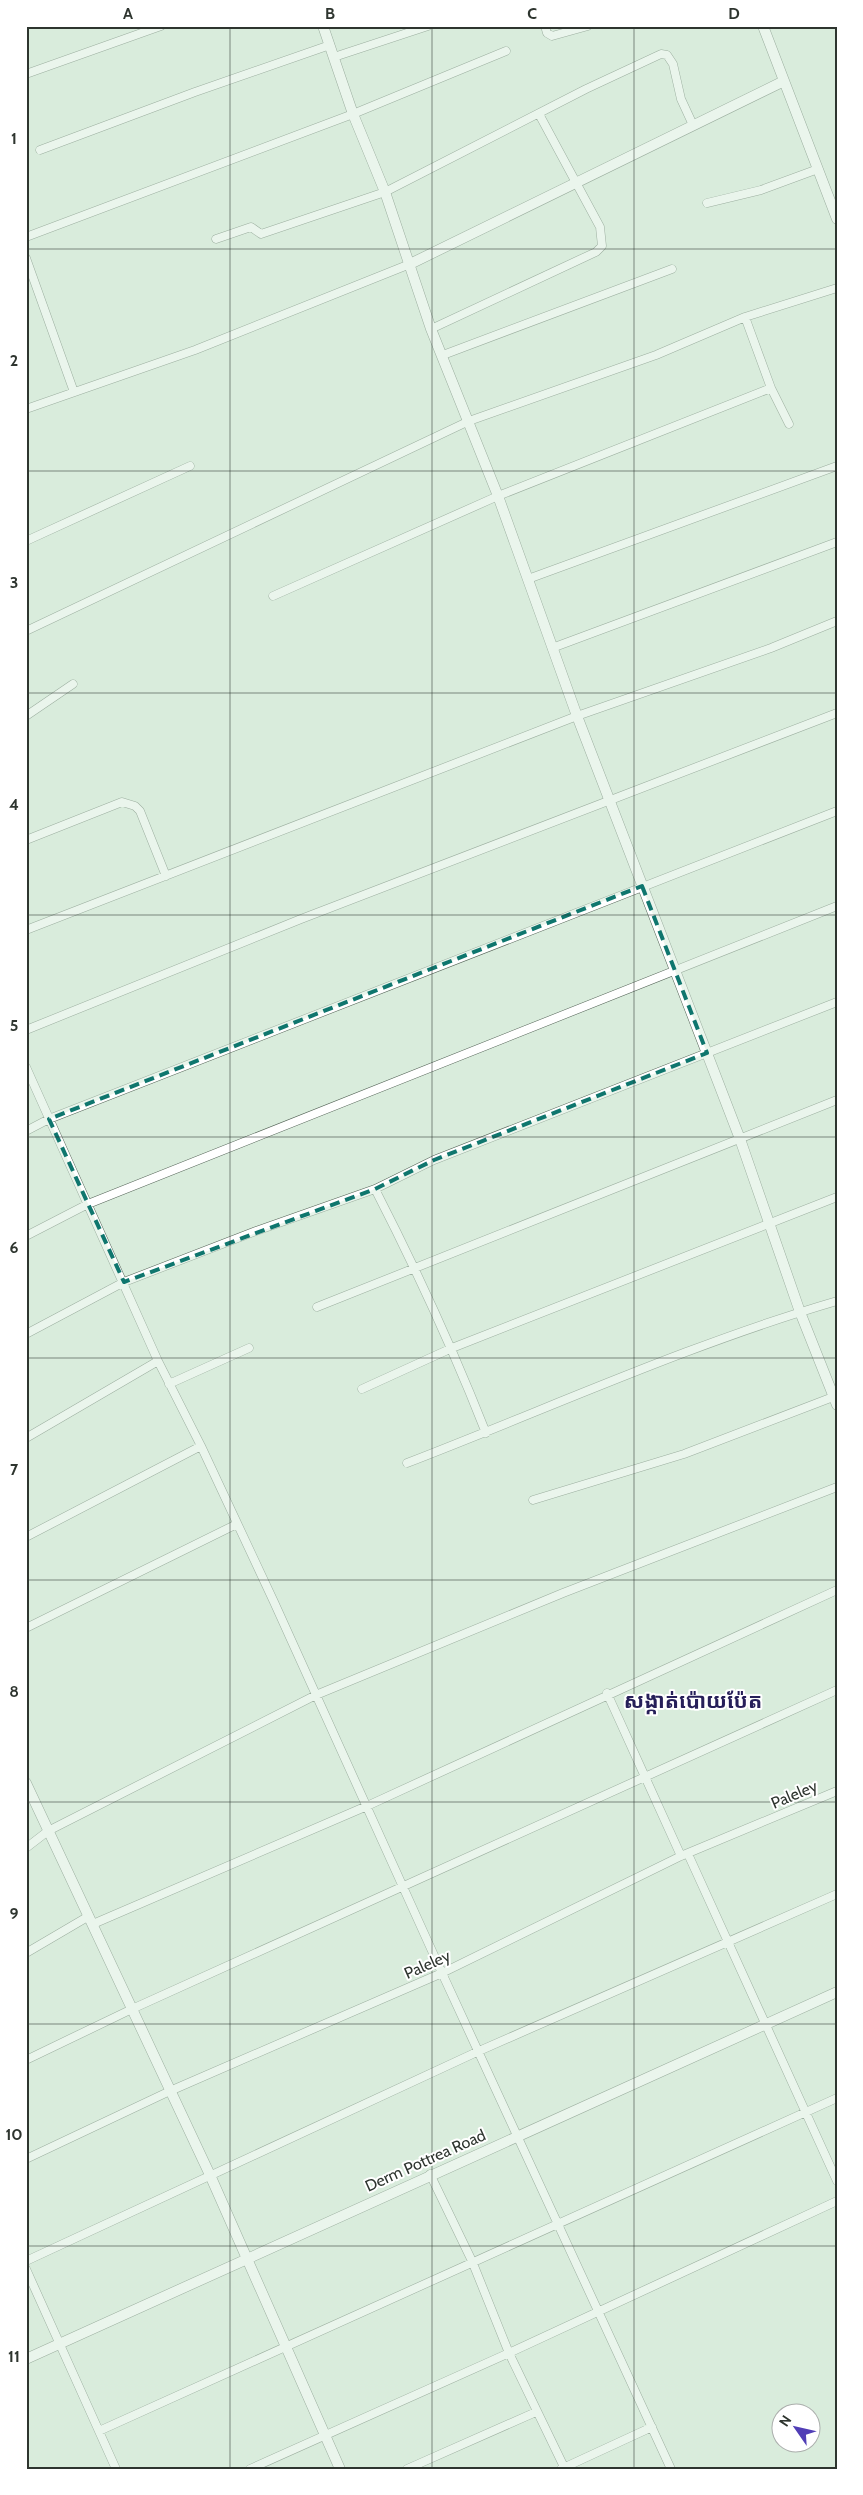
<svg xmlns="http://www.w3.org/2000/svg" width="863" height="2495" font-family="Cabin,'Noto Sans Khmer',sans-serif">
	<style>
		.lines { fill: none; stroke-linecap: round; stroke-linejoin: round }
		.minor-casing { stroke: #546457; stroke-width: 9 }
		.tertiary-casing { stroke: #546457; stroke-width: 11 }
		.minor { stroke: #fff; stroke-width: 8 }
		.tertiary { stroke: #fff; stroke-width: 10 }
		.marked { fill: none; stroke: #0f766e; stroke-width: 4; stroke-dasharray: 10 6; stroke-linejoin: round }
		.grid { fill: none; stroke: #2e352f; stroke-width: 1; stroke-opacity: 0.55 }
		.labels { text-anchor: middle; stroke-width: 4; stroke-linejoin: round; paint-order: stroke }
		.street-label { font-size: 16px; fill: #2e352f; stroke: #fff }
		.district-label { font-size: 21px; font-weight: bold; fill: #261f59; stroke: #fff }
		.neatline { fill: none; stroke: #2e352f; stroke-width: 2 }
		.grid-label { font-size: 16px; text-anchor: middle; font-weight: bold; fill: #2e352f }
	</style>
	<rect width="100%" height="100%" fill="#d9ecdc"/>
	<g class="lines">
		<defs>
			<path id="minor" d="M545,26L547,33L552,36L588,26
				M334,57L428,26
				M26,74L161,26
				M40,150L195,92L330,45
				M707,203L761,190L818,169
				M26,237L353,114L506,51
				M216,239L251,227L261,234L385,192L586,89L661,54L667,55L673,64L681,99L693,125
				M26,258L74,392
				M431,329L596,252L602,246L600,227L539,114
				M443,355L672,269
				M771,388L789,424
				M26,409L195,350L410,264
				M26,541L190,466
				M528,579L837,466
				M273,596L498,496L771,388L745,317
				M26,631L469,421L656,355L745,317L837,288
				M552,648L837,542
				M26,716L73,684
				M26,840L122,802L135,806L140,811L166,876
				M26,930L577,716L771,648L837,621
				M26,1030L301,919L837,713
				M26,1067L158,1361L201,1446L274,1602L442,1973L671,2469
				M26,1131L49,1119L837,811
				M375,1189C416,1269 453,1349 486,1433
				M26,1236L88,1204L837,906
				M317,1307L837,1100
				M26,1334L124,1282L256,1231L375,1189L434,1160L837,1002
				M169,1384L249,1348
				M362,1389L452,1348L837,1197
				M26,1438L158,1361
				M407,1463C550,1408 690,1344 837,1301
				M533,1500L684,1454L833,1397
				M26,1537L201,1446
				M26,1628L237,1524
				M607,1693L681,1856
				M26,1848L48,1831L316,1695L563,1593L837,1487
				M688,1854L837,2181
				M93,1924L367,1806L837,1590
				M26,1953L89,1916
				M26,2060L132,2009L837,1690
				M26,2159L170,2091L442,1973L681,1856L837,1791
				M430,2174L472,2261L509,2353L565,2469
				M26,2261L479,2051L837,1894
				M26,2269L116,2469
				M99,2431L837,2098
				M250,2469L509,2353L837,2201
				M407,2469L536,2412
				M561,2469L652,2427"/>
			<path id="tertiary" d="M323,26L353,114L385,192L431,329L498,496L577,716L740,1139L800,1312L837,1405
				M763,26L837,219
				M410,264L784,81
				M26,1783L210,2175L340,2469
				M26,2359L837,1992"/>
		</defs>
		<use href="#minor" class="minor-casing"/>
		<use href="#tertiary" class="tertiary-casing"/>
		<use href="#minor" class="minor"/>
		<use href="#tertiary" class="tertiary"/>
	</g>
	<path d="M0 0H863V2495H0ZM642,886L707,1053L434,1160L375,1189L124,1282L49,1119Z" fill="#d9ecdc" fill-opacity=".55" fill-rule="evenodd"/>
	<path class="marked" d="M642,886L707,1053L434,1160L375,1189L124,1282L49,1119Z"/>
	<path class="grid" d="M230,26V2469M432,26V2469M634,26V2469M26,249H837M26,471H837M26,693H837M26,915H837M26,1137H837M26,1358H837M26,1580H837M26,1802H837M26,2024H837M26,2246H837"/>
	<g class="labels">
		<g class="street-label">
			<text transform="translate(794 1794) rotate(-23)" y="6">Paleley</text>
			<text transform="translate(427 1964) rotate(-24)" y="6">Paleley</text>
			<text transform="translate(425 2160) rotate(-24)" y="6">Derm Pottrea Road</text>
		</g>
		<g class="district-label">
			<text x="693" y="1708">សង្កាត់ប៉ោយប៉ែត</text>
		</g>
	</g>
	<rect width="863" height="2495" fill="none" stroke="#ffffff" stroke-width="55"/>
	<g transform="translate(796 2428) rotate(304)"><circle r="24" fill="#ffffff" stroke="#abaeac"/>
	<path d="M0-4L9 19L0 12L-9 19Z" fill="#513eb6"/>
	<text y="-8" font-size="14" font-weight="bold" text-anchor="middle" fill="#2e352f">N</text>
	</g>
	<rect x="28" y="28" width="808" height="2440" class="neatline"/>
	<g class="grid-label">
		<text x="128" y="19">A</text>
		<text x="330" y="19">B</text>
		<text x="532" y="19">C</text>
		<text x="734" y="19">D</text>
		<text x="14" y="144">1</text>
		<text x="14" y="366">2</text>
		<text x="14" y="588">3</text>
		<text x="14" y="810">4</text>
		<text x="14" y="1031">5</text>
		<text x="14" y="1253">6</text>
		<text x="14" y="1475">7</text>
		<text x="14" y="1697">8</text>
		<text x="14" y="1919">9</text>
		<text x="14" y="2140">10</text>
		<text x="14" y="2362">11</text>
	</g>
</svg>
